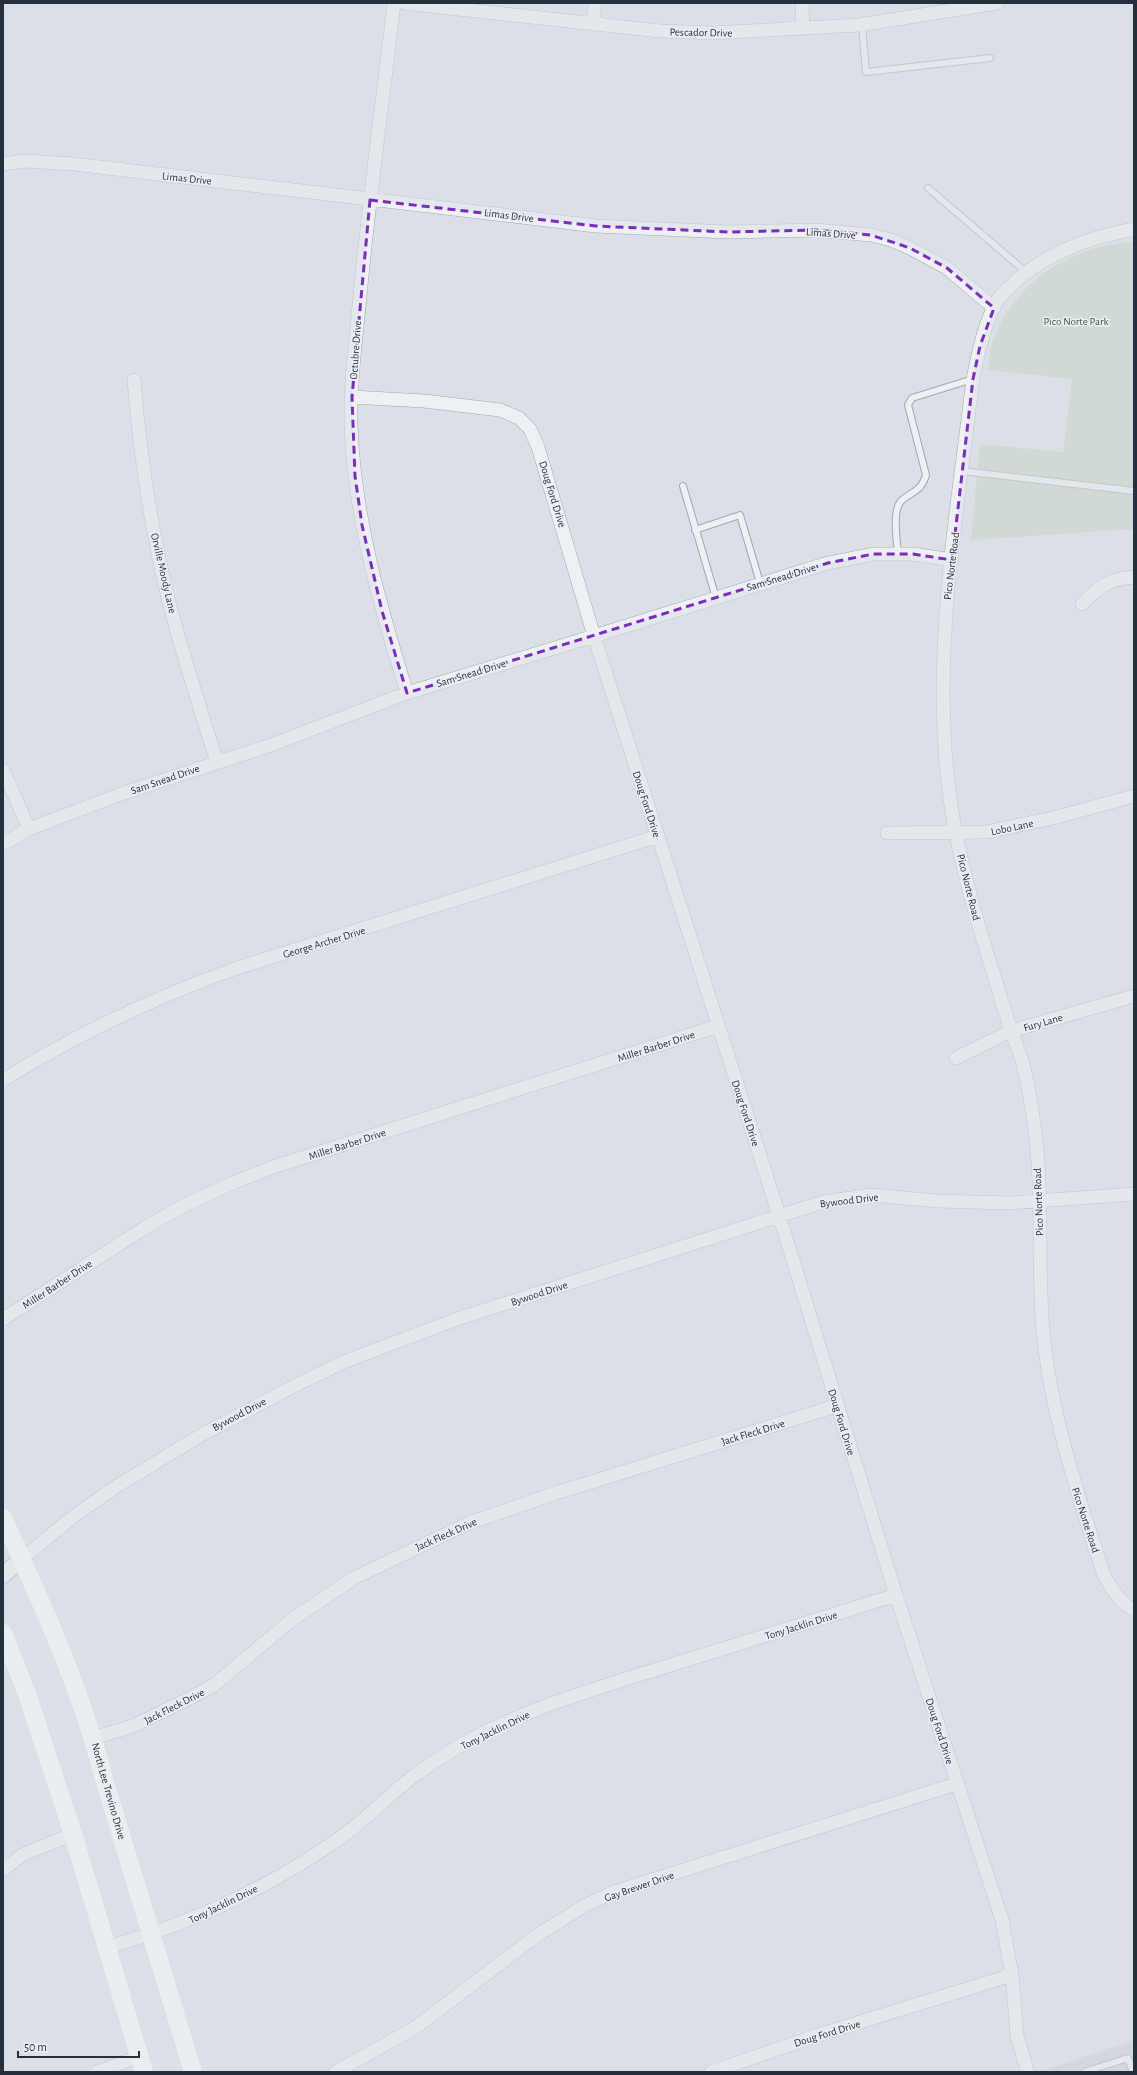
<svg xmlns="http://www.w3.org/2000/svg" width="1137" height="2075" font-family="'Alegreya Sans',sans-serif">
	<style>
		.built { fill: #cacfd8 }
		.green { fill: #c3d0bd }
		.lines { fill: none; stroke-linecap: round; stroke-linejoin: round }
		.service-casing { stroke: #a1a7b0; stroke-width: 8 }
		.minor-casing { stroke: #a1a7b0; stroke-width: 14 }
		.tertiary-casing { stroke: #a1a7b0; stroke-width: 18 }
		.service { stroke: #eef1f4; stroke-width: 6 }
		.minor { stroke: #eef1f4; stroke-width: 13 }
		.tertiary { stroke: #eef1f4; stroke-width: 16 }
		.secondary { stroke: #fff; stroke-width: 18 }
		.marked { fill: none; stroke: #7b2cbf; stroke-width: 3; stroke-dasharray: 8 5; stroke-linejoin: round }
		.labels { text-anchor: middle; stroke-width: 3; stroke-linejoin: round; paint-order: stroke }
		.street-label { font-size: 11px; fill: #262f3c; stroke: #ebeff4 }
		.park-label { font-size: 11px; fill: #3c5733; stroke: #ebeff4 }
	</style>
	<rect width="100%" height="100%" fill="#dbe0e6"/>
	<path class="built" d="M1134,2040V2072H1038Z"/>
	<path class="green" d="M1134,242V529L971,540L980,444L1063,452L1072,379L988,370C989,363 989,355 991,348C1003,301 1046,263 1092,249C1105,245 1120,244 1134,242Z"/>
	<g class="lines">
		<defs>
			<path id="service" d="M862,25L866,72L990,58
				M928,188L1026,272
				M962,471L1134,491
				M683,486L716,598
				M695,530L740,515L760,583
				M898,554C897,541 892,511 901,501C912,491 921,492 926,475L908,405L912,398L973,379
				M1084,2072L1128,2058L1133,2072"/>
			<path id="minor" d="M394,3C383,101 369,198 360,296C356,339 350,382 351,425C354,517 380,606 407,693
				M404,3L660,31L712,33L859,25L997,3
				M802,3L803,29
				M593,23L595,3
				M3,164L25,161L74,164L596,226L728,232L815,230L871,235L891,240L910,248L947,268L994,308
				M1134,229C1091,237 1047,252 1014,283C1009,288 1003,292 999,298C985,319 978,354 973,379C955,528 927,680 955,829C967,893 988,955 1007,1018C1011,1031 1017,1045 1021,1058C1028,1079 1031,1102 1034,1124C1044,1193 1037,1263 1043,1332C1051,1415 1078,1495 1104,1575C1111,1588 1120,1603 1134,1610
				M134,380C140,455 151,529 169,602C183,656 200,709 217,762
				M352,397L424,401L500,410L519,418L530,429L538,447L594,636L779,1215L896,1595L1002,1920L1012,1975L1017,2036L1027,2070
				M1082,604C1100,586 1108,579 1134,577
				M3,770L29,829
				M887,833L986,832L1053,818L1134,796
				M3,844L29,829L121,794L271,745L407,693L594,636L828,563L873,554H913L952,560
				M956,1058L1011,1031L1134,996
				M3,1080C78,1033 153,998 237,968L658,836
				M3,1319L146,1227L185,1205L235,1182L276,1166L718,1026
				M22,1559L74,1516L117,1486L203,1434L296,1385L346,1361L460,1318L823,1202L871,1195L937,1201L1010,1203L1134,1194
				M93,1738L133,1726L192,1697L214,1685L293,1619L354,1578L469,1523L556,1493L836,1406
				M3,1870L22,1855L73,1834
				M108,1947C189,1924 267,1889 337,1840C363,1822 386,1798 411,1778C430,1764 452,1750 473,1738C537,1705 606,1685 674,1664C748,1641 822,1618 896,1595
				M97,2072L140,2056
				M336,2072L416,2027L539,1934L584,1906L611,1893L956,1784
				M711,2072L818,2035L1012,1975"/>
			<path id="tertiary" d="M3,1575L22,1559"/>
		</defs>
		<use href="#service" class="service-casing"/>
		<use href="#minor" class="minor-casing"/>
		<use href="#tertiary" class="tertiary-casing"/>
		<use href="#service" class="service"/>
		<use href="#minor" class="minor"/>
		<use href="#tertiary" class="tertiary"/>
		<path class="secondary" d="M3,1518C42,1603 81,1689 104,1779L193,2072
			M3,1633L27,1694L73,1834L144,2072"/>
	</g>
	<path d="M0 0H1137V2075H0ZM370,200L596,226L728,232L815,230L871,235L910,248L947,268L994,308L980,346L973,379L952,560L913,554H873L828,563L407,693L382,611L362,525L355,476L352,397Z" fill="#dbe0e6" fill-opacity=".55" fill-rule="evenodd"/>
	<path class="marked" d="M370,200L596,226L728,232L815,230L871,235L910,248L947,268L994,308L980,346L973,379L952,560L913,554H873L828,563L407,693L382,611L362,525L355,476L352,397Z"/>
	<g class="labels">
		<g class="street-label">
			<text transform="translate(701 32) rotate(1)" y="4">Pescador Drive</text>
			<text transform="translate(187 178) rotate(6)" y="4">Limas Drive</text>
			<text transform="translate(509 215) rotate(7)" y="4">Limas Drive</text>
			<text transform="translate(831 233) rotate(4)" y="4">Limas Drive</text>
			<text transform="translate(355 350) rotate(-86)" y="4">Octubre Drive</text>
			<text transform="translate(553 494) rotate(73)" y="4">Doug Ford Drive</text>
			<text transform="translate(951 566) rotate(-83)" y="4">Pico Norte Road</text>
			<text transform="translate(164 573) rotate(77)" y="4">Orville Moody Lane</text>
			<text transform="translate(781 577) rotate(-17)" y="4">Sam Snead Drive</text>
			<text transform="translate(471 673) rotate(-17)" y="4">Sam Snead Drive</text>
			<text transform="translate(165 779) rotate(-19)" y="4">Sam Snead Drive</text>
			<text transform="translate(647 804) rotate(72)" y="4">Doug Ford Drive</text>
			<text transform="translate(1012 827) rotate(-12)" y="4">Lobo Lane</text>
			<text transform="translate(969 887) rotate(76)" y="4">Pico Norte Road</text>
			<text transform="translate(324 942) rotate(-17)" y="4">George Archer Drive</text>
			<text transform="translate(1043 1022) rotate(-16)" y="4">Fury Lane</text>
			<text transform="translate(656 1046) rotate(-18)" y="4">Miller Barber Drive</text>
			<text transform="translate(746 1113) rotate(72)" y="4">Doug Ford Drive</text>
			<text transform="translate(347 1144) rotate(-18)" y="4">Miller Barber Drive</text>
			<text transform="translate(849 1200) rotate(-7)" y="4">Bywood Drive</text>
			<text transform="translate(1038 1202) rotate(-92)" y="4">Pico Norte Road</text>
			<text transform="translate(57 1284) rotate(-33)" y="4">Miller Barber Drive</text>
			<text transform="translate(539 1293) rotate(-18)" y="4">Bywood Drive</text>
			<text transform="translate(239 1414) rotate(-28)" y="4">Bywood Drive</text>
			<text transform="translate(842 1422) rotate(73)" y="4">Doug Ford Drive</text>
			<text transform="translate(753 1432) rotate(-17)" y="4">Jack Fleck Drive</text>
			<text transform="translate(1086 1520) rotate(72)" y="4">Pico Norte Road</text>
			<text transform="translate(446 1534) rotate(-24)" y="4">Jack Fleck Drive</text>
			<text transform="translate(801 1625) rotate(-17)" y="4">Tony Jacklin Drive</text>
			<text transform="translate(174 1706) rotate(-27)" y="4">Jack Fleck Drive</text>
			<text transform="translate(495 1730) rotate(-26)" y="4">Tony Jacklin Drive</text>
			<text transform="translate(940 1731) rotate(72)" y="4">Doug Ford Drive</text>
			<text transform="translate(109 1791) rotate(74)" y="4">North Lee Trevino Drive</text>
			<text transform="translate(639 1886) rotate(-19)" y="4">Gay Brewer Drive</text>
			<text transform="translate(223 1904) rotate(-26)" y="4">Tony Jacklin Drive</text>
			<text transform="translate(827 2033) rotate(-17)" y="4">Doug Ford Drive</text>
		</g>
		<g class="park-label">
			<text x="1076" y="325">Pico Norte Park</text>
		</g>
	</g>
	<rect width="1137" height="2075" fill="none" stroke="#262f3c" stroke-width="8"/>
	<path d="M18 2051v6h121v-6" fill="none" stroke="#262f3c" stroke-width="2"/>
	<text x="24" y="2051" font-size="12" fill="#262f3c" stroke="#ebeff4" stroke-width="3" paint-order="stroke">50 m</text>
</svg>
